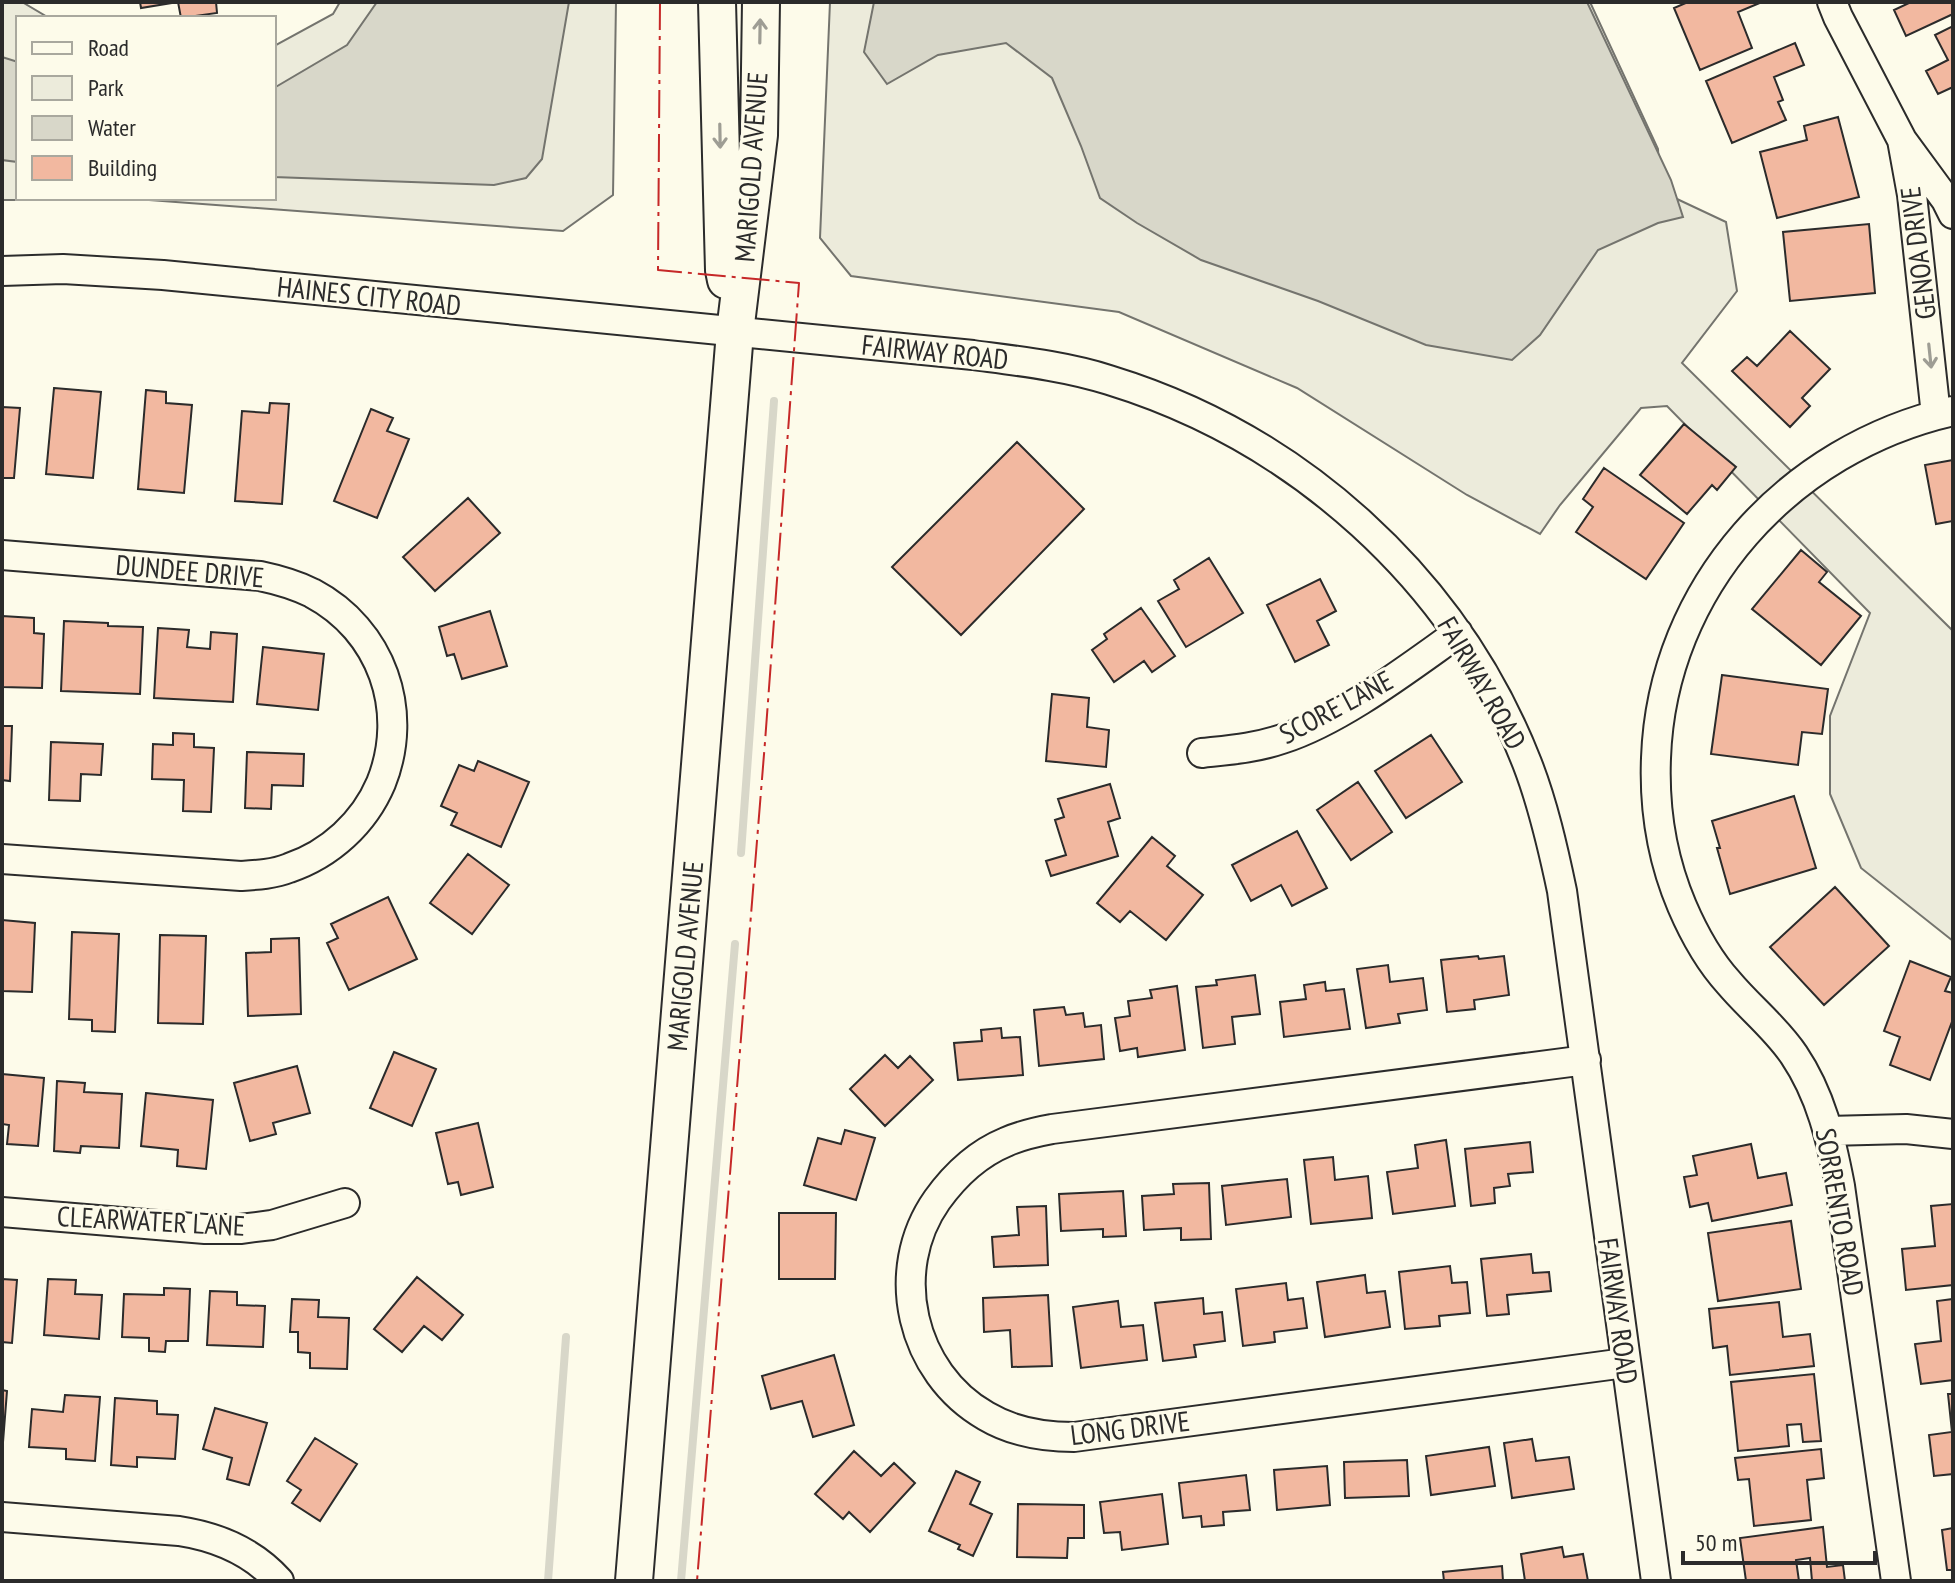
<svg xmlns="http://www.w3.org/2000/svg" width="1955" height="1583" font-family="'PT Sans Narrow',sans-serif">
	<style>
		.green { fill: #ecebdb; stroke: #74746e; stroke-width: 2 }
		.water { fill: #d8d7c9; stroke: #74746e; stroke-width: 2 }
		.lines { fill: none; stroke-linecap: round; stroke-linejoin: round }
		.stream { stroke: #d8d7c9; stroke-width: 8 }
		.building { fill: #f2b8a0; stroke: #2b2b2b; stroke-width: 2 }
		.minor-casing { stroke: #2b2b2b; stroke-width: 32 }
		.major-casing { stroke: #2b2b2b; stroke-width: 40 }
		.minor { stroke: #fdfbea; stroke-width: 28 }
		.major { stroke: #fdfbea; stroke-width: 36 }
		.power { stroke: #c62828; stroke-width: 2; stroke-dasharray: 28 6 4 6; stroke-linecap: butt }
		.oneway { stroke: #9e9d94 }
		.labels { text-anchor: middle; stroke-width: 6; stroke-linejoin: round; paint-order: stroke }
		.street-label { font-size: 28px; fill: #2b2b2b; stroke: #fdfbea }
	</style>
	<rect width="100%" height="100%" fill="#fdfbea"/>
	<path class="green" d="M2,2H22L49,18H18V198H274V46L333,14L340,2H616L613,195L563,231L149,200H2Z
		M830,2H1590L1658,149L1660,191L1726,222L1737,291L1682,363L1953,631V941L1861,868L1830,794V716L1870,613L1667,406L1641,408L1560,505L1540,534L1467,495L1297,388L1119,312L851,276L820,238Z"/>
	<path class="water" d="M377,2H569L542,159L526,178L494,185L274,177V88L347,45Z
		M874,2H1587L1671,180L1683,217L1658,223L1598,250L1540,335L1512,360L1426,345L1318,301L1201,260L1137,223L1100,198L1081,146L1052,78L1006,43L938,55L887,84L864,52Z
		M2,57L18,62V162L2,160Z"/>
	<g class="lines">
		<path class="stream" d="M741,853L774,401
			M548,1581L566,1337
			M681,1581L735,944"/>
	</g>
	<path class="building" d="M140,2H216L217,13L181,18L178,2L141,8Z
		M1688,2H1762L1738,12L1752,48L1700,70L1674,8Z
		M1911,2H1953V14L1906,36L1894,10Z
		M1953,26V87L1938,94L1926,71L1948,60L1935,35Z
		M1795,43L1804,65L1774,77L1783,100L1778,102L1786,120L1732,143L1706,81Z
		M1838,117L1859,197L1777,218L1760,152L1807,140L1804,126Z
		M1869,224L1875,293L1790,301L1783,232Z
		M1790,331L1830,369L1802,398L1810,406L1790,427L1732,371L1747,357L1757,366Z
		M54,388L101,392L93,478L46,474Z
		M146,390L166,392V403L192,405L184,493L138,489Z
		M270,403L289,404L282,504L235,501L242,411L269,413Z
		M2,407L20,408L14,478H2Z
		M371,409L393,418L387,431L409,439L377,518L334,501Z
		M1684,424L1736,467L1717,490L1712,485L1687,514L1640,475Z
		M1017,442L1084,509L961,635L892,567Z
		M1953,460V521L1936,524L1925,465Z
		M1604,468L1684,523L1646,579L1576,532L1593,507L1583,499Z
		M468,498L500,533L435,591L403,557Z
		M1801,550L1827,572L1819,582L1861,616L1821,665L1752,609Z
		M1209,558L1243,613L1186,647L1158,601L1179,589L1174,580Z
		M1320,579L1336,611L1317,621L1329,645L1295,662L1267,605Z
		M1141,608L1175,656L1152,672L1144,661L1114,682L1092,650L1107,639L1104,634Z
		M490,611L507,666L462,679L454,654L447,656L439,627Z
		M2,616L34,618V633L44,634L42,688L2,687Z
		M64,621L108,623V626L143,627L140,694L61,691Z
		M158,628L189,630L187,647L210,649L211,632L237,634L233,702L154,698Z
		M263,647L324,654L318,710L257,704Z
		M1722,675L1828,689L1822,734L1802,732L1798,765L1711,754Z
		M1052,694L1089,698L1087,727L1109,730L1106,767L1046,761Z
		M2,726H12L10,781L2,780Z
		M173,733L194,734V747L214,748L211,812L183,811L184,780L152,779L153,744L173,745Z
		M1431,735L1462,782L1406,818L1375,771Z
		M51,742L103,744L101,775L81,774L80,801L49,800Z
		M247,752L304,754L303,786L272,785L271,809L245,808Z
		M478,761L529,782L501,847L451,825L457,813L441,806L459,765L474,771Z
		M1358,782L1392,832L1351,860L1317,810Z
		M1110,784L1120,818L1108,822L1118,856L1051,876L1046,861L1066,855L1055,820L1064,817L1058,799Z
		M1794,796L1816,868L1730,894L1717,848H1720L1712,821Z
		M1297,831L1327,888L1292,906L1281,885L1251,901L1232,865Z
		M1152,837L1175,856L1167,866L1203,895L1166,940L1130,911L1120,922L1097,903Z
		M468,854L509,885L472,934L430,903Z
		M1835,887L1889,946L1824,1005L1770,947Z
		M388,897L417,959L349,990L327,943L338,938L331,924Z
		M2,920L35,923L32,992L2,991Z
		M72,932L119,934L115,1032L92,1031V1020L69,1019Z
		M160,935L206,936L203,1024L158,1023Z
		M299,938L301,1014L248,1016L246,953L271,952V939Z
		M1478,956L1479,959L1504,956L1509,995L1474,1000L1475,1009L1447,1012L1441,960Z
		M1910,961L1951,977L1945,991L1953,993V1019L1930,1080L1890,1065L1900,1037L1884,1031Z
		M1388,965L1390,982L1423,978L1427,1010L1398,1014L1400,1023L1366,1028L1357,969Z
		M1255,975L1260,1014L1232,1017L1235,1044L1203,1048L1196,987L1217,985L1216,980Z
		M1325,982L1326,991L1344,989L1350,1029L1284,1037L1280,1002L1306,999L1304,985Z
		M1177,986L1185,1050L1138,1057L1137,1048L1120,1051L1115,1018L1130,1016L1128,1001L1152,998L1150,990Z
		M1064,1007L1066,1015L1083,1013L1085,1027L1101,1025L1104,1059L1039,1066L1034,1010Z
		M1001,1028L1002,1038L1020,1037L1023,1075L958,1080L954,1043L982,1041L981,1030Z
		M394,1052L436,1069L412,1126L370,1108Z
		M885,1055L898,1068L910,1056L933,1080L885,1126L850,1089Z
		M297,1066L310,1113L273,1123L276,1134L250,1141L234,1083Z
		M2,1074L44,1078L38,1146L7,1144L9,1125L2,1124Z
		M57,1081L85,1083L84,1092L122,1094L119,1148L81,1146L80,1153L54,1151Z
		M146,1093L213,1100L206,1169L177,1166L178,1150L141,1146Z
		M478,1123L493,1187L461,1195L458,1182L448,1184L436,1133Z
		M845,1130L875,1138L856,1200L804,1185L818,1138L841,1144Z
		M1446,1140L1455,1206L1393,1214L1387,1172L1418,1168L1415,1145Z
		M1530,1142L1533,1172L1508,1174L1510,1186L1494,1188L1495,1203L1471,1206L1465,1149Z
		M1751,1144L1758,1178L1786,1173L1792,1205L1712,1221L1708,1203L1690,1207L1684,1177L1697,1175L1693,1156Z
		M1333,1157L1335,1180L1368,1176L1372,1218L1311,1224L1304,1160Z
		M1287,1179L1291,1217L1226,1225L1222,1186Z
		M1209,1183L1211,1239L1181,1240V1228L1144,1230L1142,1196L1174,1194L1173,1184Z
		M1123,1191L1126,1236L1103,1237V1229L1061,1231L1059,1194Z
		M1953,1204V1285L1906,1290L1902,1249L1935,1246L1931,1206Z
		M1046,1206L1048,1265L994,1267L992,1237L1019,1235L1017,1207Z
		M779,1213H836L835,1279H779Z
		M1791,1221L1801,1289L1718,1301L1708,1233Z
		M1531,1254L1533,1273L1549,1272L1551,1291L1507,1295L1509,1314L1487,1316L1481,1259Z
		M1450,1266L1452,1283L1467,1282L1470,1313L1439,1316L1440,1326L1405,1329L1399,1272Z
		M1365,1275L1367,1293L1385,1291L1390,1327L1325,1337L1317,1282Z
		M417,1277L463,1315L442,1340L424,1326L402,1352L374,1329Z
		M2,1279L17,1280L12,1343L2,1342Z
		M48,1279L76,1280L75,1294L102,1295L99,1339L44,1335Z
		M1286,1283L1288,1300L1303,1298L1307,1328L1274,1332L1275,1342L1243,1346L1236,1289Z
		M164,1288L190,1289L188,1341H166L165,1352L149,1351V1338L122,1337L124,1294L164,1295Z
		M210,1291L237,1292V1305L265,1306L263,1347L207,1345Z
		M1048,1295L1052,1366L1012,1367L1010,1330L984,1332L983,1298Z
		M1203,1298L1204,1314L1222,1312L1225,1341L1194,1345L1196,1357L1163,1361L1155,1303Z
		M292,1299L319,1300L318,1317L349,1318L347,1369L310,1368V1353L298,1352V1332H290Z
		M1953,1299V1380L1921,1384L1915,1344L1941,1341L1937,1301Z
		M1118,1301L1121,1327L1143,1325L1147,1360L1081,1368L1073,1307Z
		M1779,1302L1783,1337L1810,1334L1814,1366L1730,1375L1727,1346L1713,1348L1709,1309Z
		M834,1355L854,1425L813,1437L802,1401L771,1409L762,1376Z
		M1814,1374L1821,1441L1803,1442L1801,1424L1787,1425L1789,1446L1738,1451L1731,1382Z
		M2,1390L7,1391L2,1455Z
		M1948,1394H1953V1474L1934,1476L1929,1435L1952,1432Z
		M65,1395L100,1397L95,1461L66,1459V1449L29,1447L32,1409L63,1412Z
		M115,1398L157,1401V1414L178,1415L175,1459L137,1457V1467L111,1465Z
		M215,1408L267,1423L249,1485L227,1479L232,1458L203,1449Z
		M315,1438L357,1464L320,1521L292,1503L301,1490L287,1481Z
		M1532,1439L1536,1461L1569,1457L1574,1489L1512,1498L1504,1443Z
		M1489,1447L1495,1486L1431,1495L1426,1456Z
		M1821,1449L1824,1478L1807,1480L1811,1520L1754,1526L1749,1479L1738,1480L1735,1458Z
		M854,1451L881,1476L894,1463L915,1483L870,1532L849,1512L843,1519L815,1494Z
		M1407,1460L1409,1496L1345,1498L1344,1462Z
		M1327,1466L1330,1505L1277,1510L1274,1470Z
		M956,1471L980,1482L970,1504L992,1514L973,1556L958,1549L960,1545L929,1531Z
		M1246,1475L1250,1510L1223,1512L1224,1525L1202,1527L1201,1516L1183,1518L1179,1483Z
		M1162,1494L1168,1544L1122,1550L1120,1532L1104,1533L1100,1502Z
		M1018,1504L1084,1505V1538H1068L1067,1558L1017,1557Z
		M1823,1527L1827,1567L1843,1565L1845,1581H1812L1810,1558L1796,1560L1799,1581H1746L1740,1538Z
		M1953,1528V1570H1947L1942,1530Z
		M1562,1547L1564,1557L1583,1554L1588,1581H1525L1521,1554Z
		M1502,1566L1503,1581H1444L1443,1572Z"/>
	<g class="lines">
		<defs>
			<path id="minor" d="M1832,2L1838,17L1902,140L1946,200L1953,214
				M1902,140L1912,195L1936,415
				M2,271L63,269L163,275L973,355C1018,361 1065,366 1109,380C1298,438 1455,579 1527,763C1543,804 1553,848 1562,891L1656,1581
				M2,555L260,576C279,580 296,585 312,593C382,630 410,711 381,783C364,823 330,854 289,868C274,874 257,875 241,876L2,859
				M1202,753C1229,750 1256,748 1282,739C1341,720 1407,669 1458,633
				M1586,1060L1052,1129C1036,1132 1021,1135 1006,1142C977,1154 955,1175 937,1200C887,1271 911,1373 986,1416C1013,1432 1043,1437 1074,1437L1625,1363
				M1828,1131L1906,1129L1953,1134
				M2,1212L205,1229H240L272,1225L345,1203
				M2,1517L179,1531C218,1537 252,1551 279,1581
				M1896,1581L1840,1186C1831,1139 1821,1095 1794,1055C1776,1028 1750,1008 1729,983C1708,960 1694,934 1682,906C1662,859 1654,808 1656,758C1662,587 1789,448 1953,411"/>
			<path id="major" d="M717,2L724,270L726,280
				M634,1581L735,332L759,135L761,2"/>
		</defs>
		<use href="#minor" class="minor-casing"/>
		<use href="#major" class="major-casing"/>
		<use href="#minor" class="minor"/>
		<use href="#major" class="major"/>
		<path class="power" d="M660,2L658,270L799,283L765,742L697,1581"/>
	</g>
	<defs><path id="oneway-shaft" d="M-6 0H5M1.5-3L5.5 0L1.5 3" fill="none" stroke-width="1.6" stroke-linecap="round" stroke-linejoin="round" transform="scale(2)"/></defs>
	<g class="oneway">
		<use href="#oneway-shaft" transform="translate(760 31) rotate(-89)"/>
		<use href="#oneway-shaft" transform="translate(720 136) rotate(89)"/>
		<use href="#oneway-shaft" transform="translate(1930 356) rotate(84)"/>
	</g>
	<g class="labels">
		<g class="street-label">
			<text transform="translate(751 167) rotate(-86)" y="10">MARIGOLD AVENUE</text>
			<text transform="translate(1918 253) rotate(-97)" y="10">GENOA DRIVE</text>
			<text transform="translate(369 296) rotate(6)" y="10">HAINES CITY ROAD</text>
			<text transform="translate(935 352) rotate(6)" y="10">FAIRWAY ROAD</text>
			<text transform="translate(190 571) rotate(5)" y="10">DUNDEE DRIVE</text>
			<text transform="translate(1482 683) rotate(60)" y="10">FAIRWAY ROAD</text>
			<text transform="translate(1336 707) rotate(-28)" y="10">SCORE LANE</text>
			<text transform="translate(685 956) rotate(-85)" y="10">MARIGOLD AVENUE</text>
			<text transform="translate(1840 1212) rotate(80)" y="10">SORRENTO ROAD</text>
			<text transform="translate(151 1221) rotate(3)" y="10">CLEARWATER LANE</text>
			<text transform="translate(1618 1311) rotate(82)" y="10">FAIRWAY ROAD</text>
			<text transform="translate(1130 1428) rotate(-7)" y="10">LONG DRIVE</text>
		</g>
	</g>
	<rect width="1955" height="1583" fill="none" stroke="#2b2b2b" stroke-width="8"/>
	<rect x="16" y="16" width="260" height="184" fill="#fdfbea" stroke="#a9a89e" stroke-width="2"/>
	<rect x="32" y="42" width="40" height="12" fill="#fdfbea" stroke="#a9a89e" stroke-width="2"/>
	<text x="88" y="56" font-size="24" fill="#2b2b2b">Road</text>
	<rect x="32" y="76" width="40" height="24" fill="#ecebdb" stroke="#a9a89e" stroke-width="2"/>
	<text x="88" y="96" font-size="24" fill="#2b2b2b">Park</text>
	<rect x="32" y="116" width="40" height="24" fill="#d8d7c9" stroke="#a9a89e" stroke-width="2"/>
	<text x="88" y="136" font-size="24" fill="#2b2b2b">Water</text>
	<rect x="32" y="156" width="40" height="24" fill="#f2b8a0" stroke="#a9a89e" stroke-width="2"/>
	<text x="88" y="176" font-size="24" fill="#2b2b2b">Building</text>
	<path d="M1683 1551v12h192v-12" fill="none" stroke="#2b2b2b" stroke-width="4"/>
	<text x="1695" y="1551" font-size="24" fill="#2b2b2b" stroke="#fdfbea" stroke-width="6" paint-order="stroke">50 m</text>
</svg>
